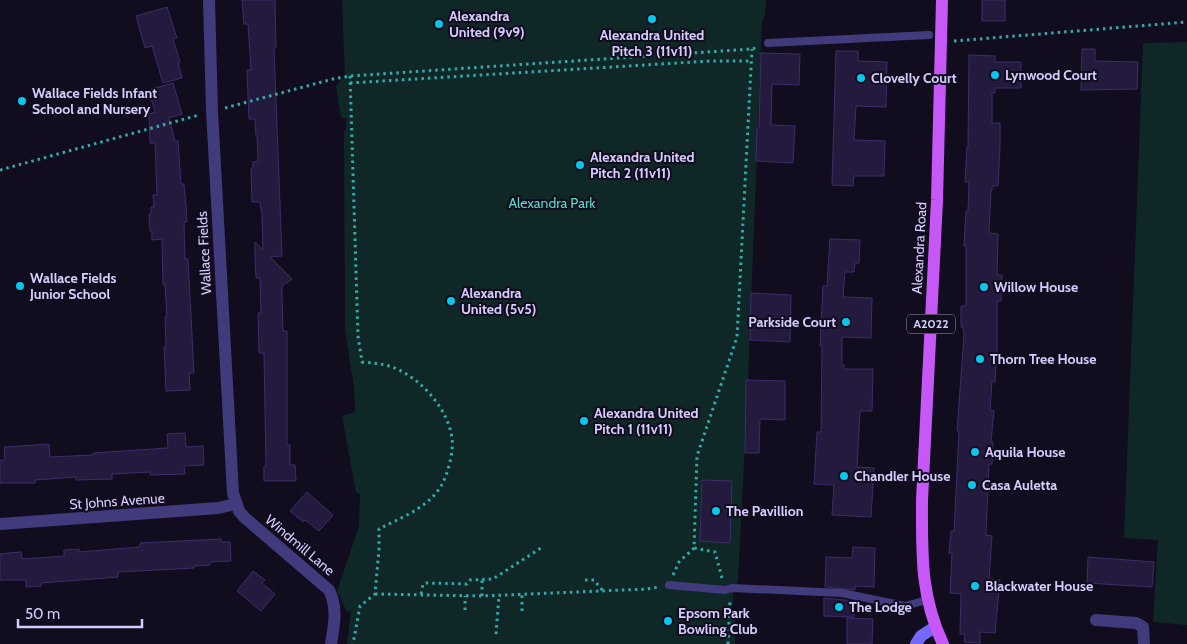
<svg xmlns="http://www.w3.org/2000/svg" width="1187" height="644" font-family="Cabin,sans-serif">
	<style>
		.green { fill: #102728 }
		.building { fill: #241a3e; stroke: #3d2d6a }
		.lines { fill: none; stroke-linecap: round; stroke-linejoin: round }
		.path { stroke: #32aaab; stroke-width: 3; stroke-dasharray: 2.5 4; stroke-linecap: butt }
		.service { stroke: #413a7c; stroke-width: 8 }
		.minor { stroke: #413a7c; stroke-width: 12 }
		.secondary { stroke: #7567f9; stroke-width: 12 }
		.primary { stroke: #c758f8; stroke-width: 12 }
		.poi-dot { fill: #09c6ec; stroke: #110d1e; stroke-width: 2 }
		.labels { text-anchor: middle; stroke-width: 4; stroke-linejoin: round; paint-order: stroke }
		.shield { fill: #110d1e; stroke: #9a93ba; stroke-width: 1 }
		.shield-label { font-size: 12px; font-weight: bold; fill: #d5ccfd }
		.poi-label { font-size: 14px; font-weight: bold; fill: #d5ccfd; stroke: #110d1e; text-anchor: start }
		.park-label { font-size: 14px; fill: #5cd9c3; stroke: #110d1e }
		.street-label { font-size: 14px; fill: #d5ccfd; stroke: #110d1e }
	</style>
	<rect width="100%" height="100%" fill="#110d1e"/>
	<path class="green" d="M342,0H766L765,15L762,23L747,406L738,580L733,594L732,612H736L735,644H347L351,611L347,612L337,591L359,526L360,494L356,492L342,416L355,412L354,388L345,330L344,131H346V118H341L336,86L345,76Z
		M1187,42V625L1153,622L1158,540L1124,538L1143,43Z"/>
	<path class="building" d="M242,0H275L276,48H274L282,256L270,257L292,279L282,286V293L283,331H287V445H290V465H295L296,481H264V466H266L264,353H259L258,313H261L260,278H256L255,258V242L263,250L262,215L260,202H252L251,168H253V162L258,161L257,136H256L255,119H249L247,70H251L248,24H244Z
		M982,0H1005V21H982Z
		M167,7L177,38L173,39L180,62L178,63L182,78L163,83L152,46L145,48L136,16Z
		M1082,49H1095V61L1138,62L1137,89L1081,90Z
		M836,51H858V61L887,62L886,107L856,106L854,140L885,141L884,176H854L853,186L832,185Z
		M761,53L800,54L799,85L772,84L771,125L795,126L793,163L756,161L757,128H759Z
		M969,55L995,56V62H1021V88H995V93H992V123H1000V148L998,186H992V191H991L989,233L998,234L997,275H1002L1001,301H997V349L995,382L992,381L990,410L994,411L991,442H993L992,464H989L986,535L992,536L989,579L1000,580L995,633L980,632V643L964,642L965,634H960L961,594L950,593L952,553H949L951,531H954L959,431H957L964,335L963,327H961V306H966V246H964L966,211H968L969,182H965L967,147H968Z
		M173,83L182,114L169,118L175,141H178L181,184H184L186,206L187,222H184L185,259H188L194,373H189L190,390L166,391L164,347H166L165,317H167L165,285H163L162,239L152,240V231H150L149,214H151V207H154L153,195H157L155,143H150L149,114L155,112L151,98L154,97L151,89Z
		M830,239L860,240L859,263H855L854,272H845L843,297L872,298L871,338L842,337V365H844V369H873L872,411H860L857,467L874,468L871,517L832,515L834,485L814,484L817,432H821L822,346H820L823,286H827Z
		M751,293L791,295L790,342L750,340Z
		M746,380L785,381V420L760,419L759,453H745Z
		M185,433L186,447L203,446L204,465L184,466L185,474L150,475V472L112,474V479L76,480V477L35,480V483H0V460H5L4,447L49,444L50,457L93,455V453L168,448L167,434Z
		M702,480L732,481L730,543L700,541Z
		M307,492L333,515L319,531L305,520L303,522L290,511Z
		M221,539L222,542H230L231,561L210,562V565L194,566V568L118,572V577L41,583V586L26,587V580H0V554L8,553L21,552L22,559L39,558L64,556V550L79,549V552L140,547V543Z
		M853,547L875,548L874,587L855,586V590L825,587L826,557L852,558Z
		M1088,557L1154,562L1152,587L1087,583Z
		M253,571L265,580L262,583L275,594L261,611L237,591Z
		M824,598L855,601L854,617L824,616Z
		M847,618L873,619L872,644H847Z"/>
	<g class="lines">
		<path class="path" d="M954,41L1187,22
			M350,76L358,336L362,362C375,363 387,364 399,370C424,382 448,410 452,438C454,451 448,474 441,486C428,508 400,518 379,529V549L375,594L360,606L353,644
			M350,83L710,61H751
			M225,108L333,79L350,76L752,49L758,47
			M0,170L199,115
			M673,575L679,562L694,548
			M722,578L715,552L694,548L697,456L737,337L752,49
			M585,580H594L603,591
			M375,594L482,596L647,589L659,587
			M421,594L423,584L427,583L467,584L470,580L493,579L544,546
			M482,596V580
			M465,610V596
			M522,611V594
			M496,634L499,595
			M728,644L730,600"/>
		<path class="service" d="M768,43L929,35
			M669,585L725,590L732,588L842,593L905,606L927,600"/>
		<path class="minor" d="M209,0L212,111L233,493L239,511L245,518L329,590C338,608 334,625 331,644
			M0,524L218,508L235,504
			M1096,620L1136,623L1143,627L1144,644"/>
		<path class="secondary" d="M916,644L921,636L935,627"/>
		<path class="primary" d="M942,0L937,200L922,500C922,553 920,595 943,644"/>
	</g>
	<g class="poi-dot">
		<circle cx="652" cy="19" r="5"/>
		<circle cx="439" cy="24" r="5"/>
		<circle cx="995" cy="75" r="5"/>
		<circle cx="861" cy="78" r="5"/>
		<circle cx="22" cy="101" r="5"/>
		<circle cx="580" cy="165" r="5"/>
		<circle cx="20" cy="286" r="5"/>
		<circle cx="984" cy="287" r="5"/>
		<circle cx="451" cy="301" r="5"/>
		<circle cx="846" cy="322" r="5"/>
		<circle cx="980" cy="359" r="5"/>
		<circle cx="584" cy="421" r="5"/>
		<circle cx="975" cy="452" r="5"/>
		<circle cx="844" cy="476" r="5"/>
		<circle cx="972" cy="485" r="5"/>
		<circle cx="716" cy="511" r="5"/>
		<circle cx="975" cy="586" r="5"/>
		<circle cx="839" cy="607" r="5"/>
		<circle cx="668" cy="621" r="5"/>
	</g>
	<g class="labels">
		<rect class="shield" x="907" y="314.5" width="48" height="19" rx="4"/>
		<g class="shield-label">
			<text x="931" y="328">A2022</text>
		</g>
		<g class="poi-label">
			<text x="449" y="21">Alexandra<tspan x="449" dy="16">United (9v9)</tspan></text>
			<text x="652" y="40" text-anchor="middle">Alexandra United<tspan x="652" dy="16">Pitch 3 (11v11)</tspan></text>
			<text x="1005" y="80">Lynwood Court</text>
			<text x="871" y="83">Clovelly Court</text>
			<text x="32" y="98">Wallace Fields Infant<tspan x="32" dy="16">School and Nursery</tspan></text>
			<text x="590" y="162">Alexandra United<tspan x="590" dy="16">Pitch 2 (11v11)</tspan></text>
			<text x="30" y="283">Wallace Fields<tspan x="30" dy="16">Junior School</tspan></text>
			<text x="994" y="292">Willow House</text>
			<text x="461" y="298">Alexandra<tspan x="461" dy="16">United (5v5)</tspan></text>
			<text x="836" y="327" text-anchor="end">Parkside Court</text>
			<text x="990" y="364">Thorn Tree House</text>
			<text x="594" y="418">Alexandra United<tspan x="594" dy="16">Pitch 1 (11v11)</tspan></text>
			<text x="985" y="457">Aquila House</text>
			<text x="854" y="481">Chandler House</text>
			<text x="982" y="490">Casa Auletta</text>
			<text x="726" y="516">The Pavillion</text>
			<text x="985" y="591">Blackwater House</text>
			<text x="849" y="612">The Lodge</text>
			<text x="678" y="618">Epsom Park<tspan x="678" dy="16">Bowling Club</tspan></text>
		</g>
		<g class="park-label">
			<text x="552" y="208">Alexandra Park</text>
		</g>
		<g class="street-label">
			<text transform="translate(919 248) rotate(-87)" y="5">Alexandra Road</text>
			<text transform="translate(204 253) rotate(-93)" y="5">Wallace Fields</text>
			<text transform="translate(117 501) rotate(-4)" y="5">St Johns Avenue</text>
			<text transform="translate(300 545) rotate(40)" y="5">Windmill Lane</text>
		</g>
	</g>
	<path d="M18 619v8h124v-8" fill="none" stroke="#d5ccfd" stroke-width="2.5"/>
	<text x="25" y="619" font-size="15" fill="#d5ccfd" stroke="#110d1e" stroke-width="4" paint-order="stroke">50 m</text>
</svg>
